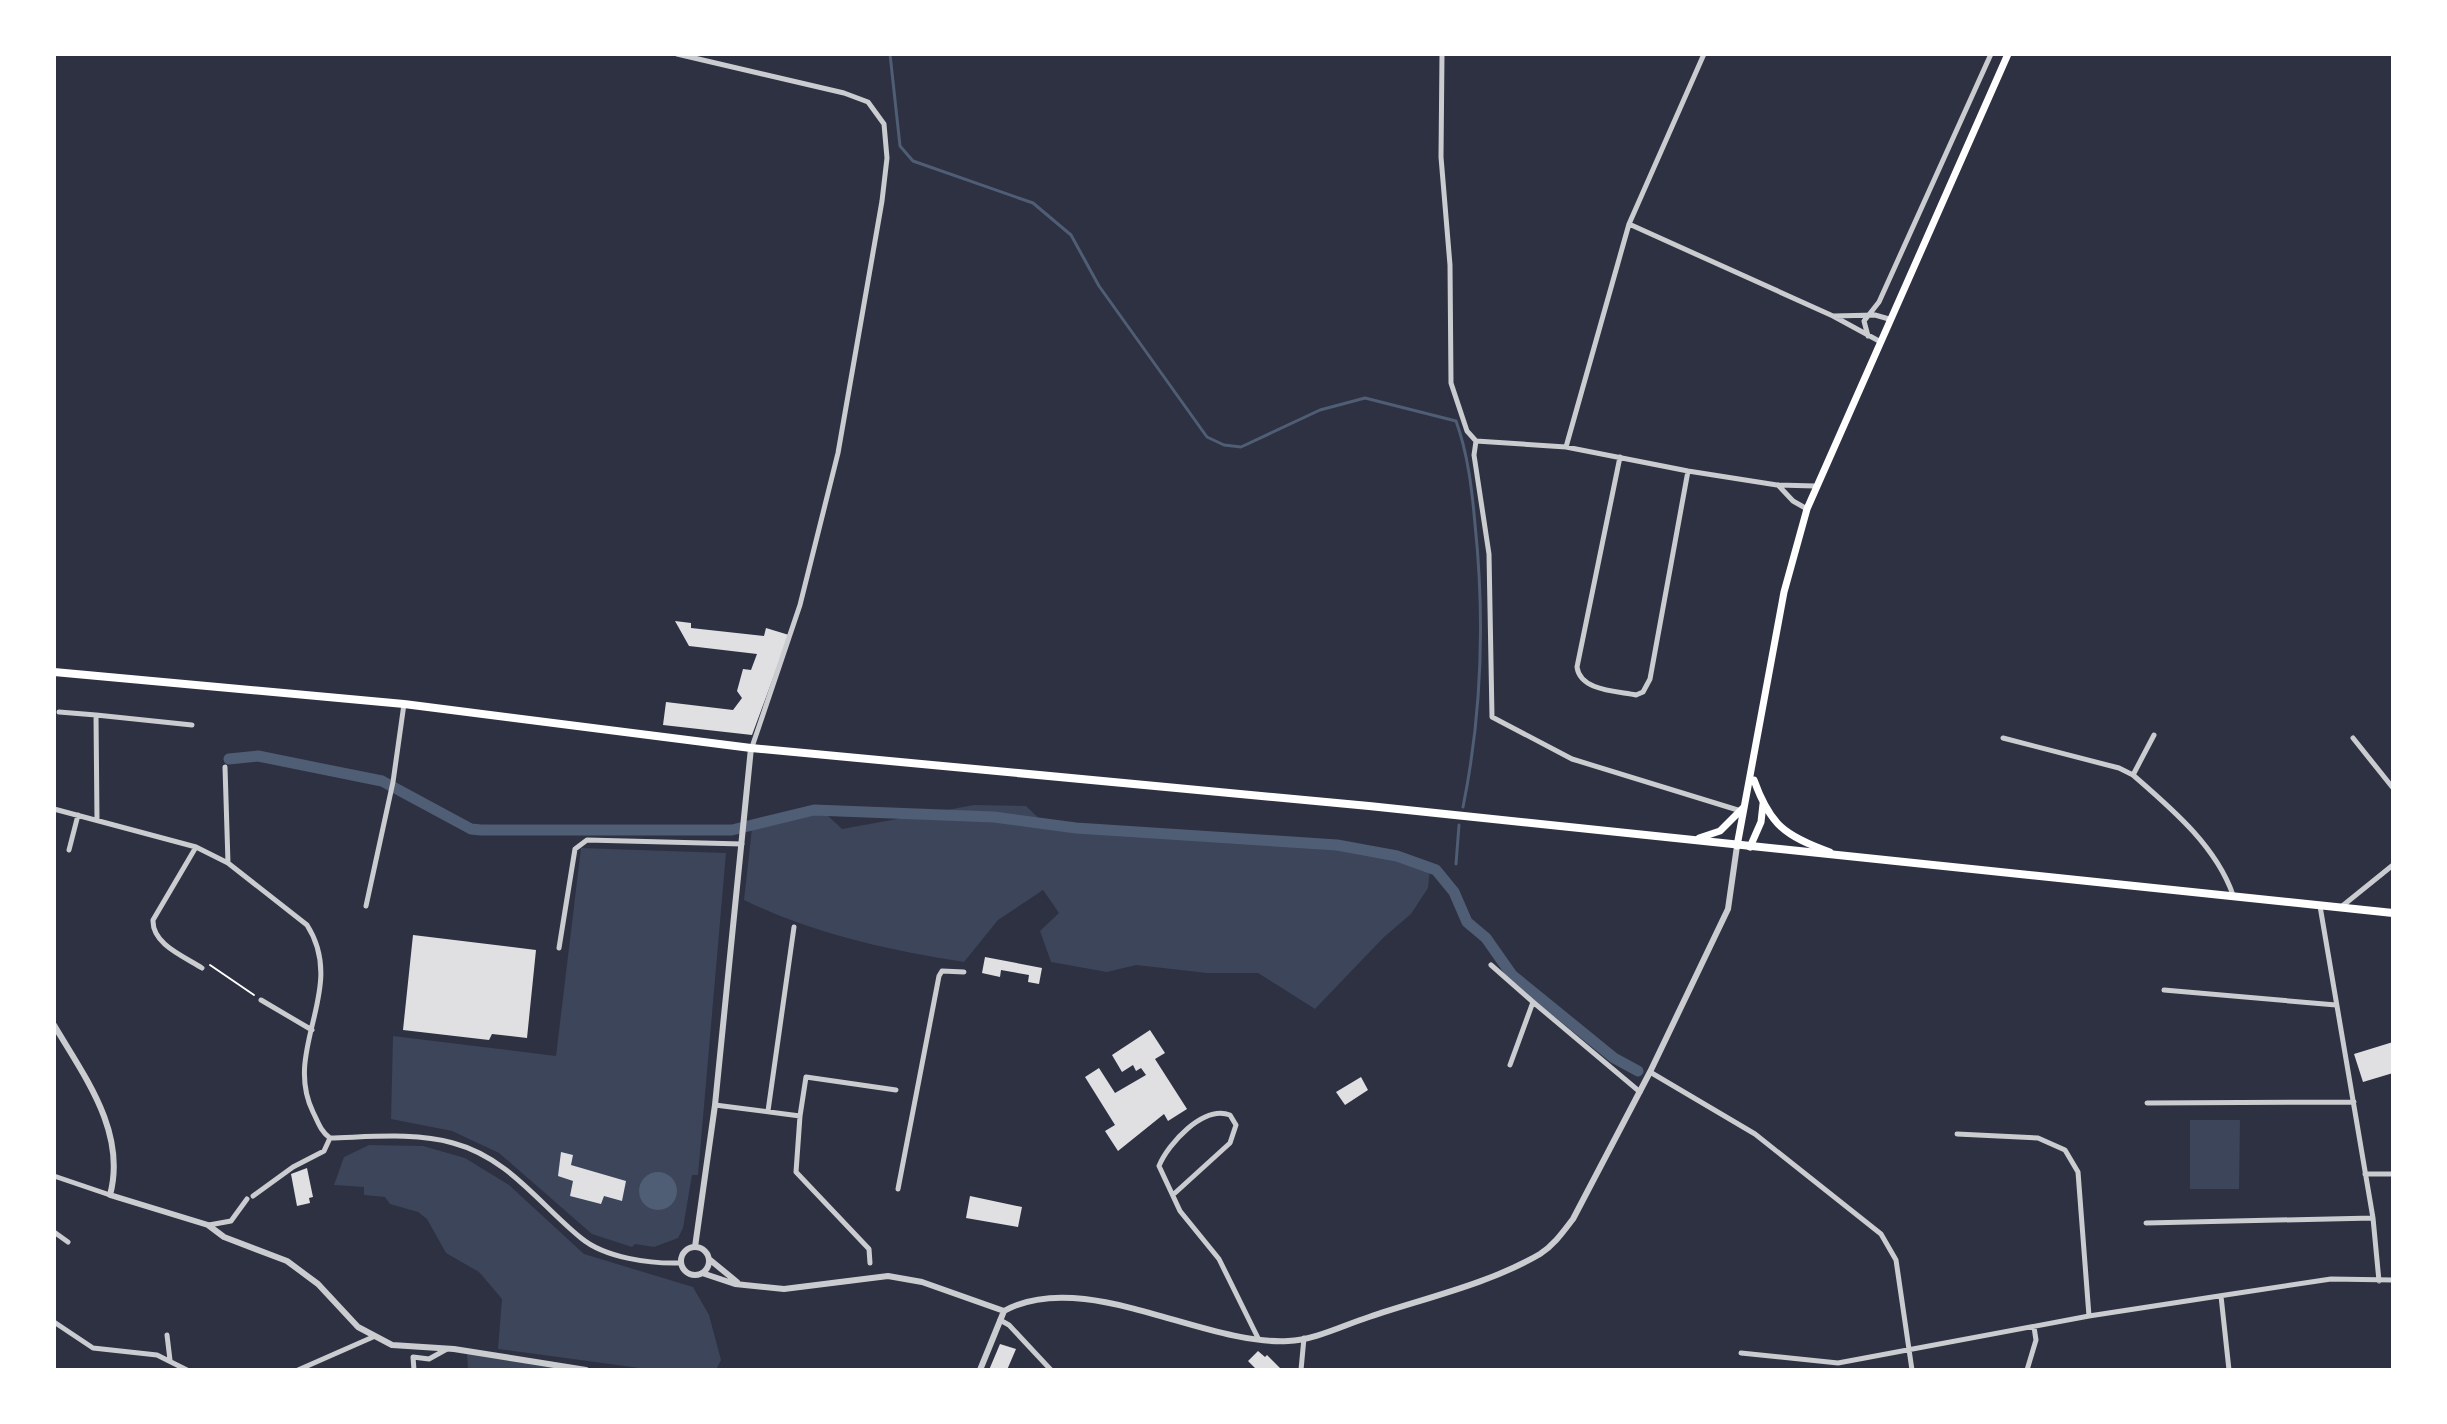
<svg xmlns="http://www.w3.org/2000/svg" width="2447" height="1424" font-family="Lato,sans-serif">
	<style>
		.green { fill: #3c4559 }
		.water { fill: #4f5d75 }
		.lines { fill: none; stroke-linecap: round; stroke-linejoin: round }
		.stream { stroke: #4f5d75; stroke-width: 3 }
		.canal { stroke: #4f5d75; stroke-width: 11 }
		.building { fill: #e0e0e3 }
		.path { stroke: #fff; stroke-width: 2 }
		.minor { stroke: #caccd0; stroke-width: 5 }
		.tertiary { stroke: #caccd0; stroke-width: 6 }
		.secondary { stroke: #fff; stroke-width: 7 }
		.primary { stroke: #fff; stroke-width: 8 }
	</style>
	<rect width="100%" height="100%" fill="#2d3142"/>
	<path class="green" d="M974,805L1026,806L1048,827L1211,842L1220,835L1288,847L1314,844L1376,853L1430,868L1428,888L1411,914L1383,938L1315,1009L1258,973H1207L1136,965L1107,972L1051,962L1040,931L1059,913L1043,890L998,920L964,962C887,950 814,934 744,900L753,819L789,818L824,812L842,829Z
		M581,848L726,853L698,1175H692L683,1228L678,1238L654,1247L635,1244L632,1247L592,1234L499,1153L452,1131L391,1119L393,1036L556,1056Z
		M2190,1120H2240L2239,1189H2190Z
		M369,1145L423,1146L465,1158L509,1185L584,1254L693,1287L709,1315L721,1360L716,1370H654L498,1349L502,1299L479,1272L446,1253L427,1219L418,1212L390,1204L385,1197L364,1195V1187L334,1185L344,1157Z
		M467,1353L586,1370H468Z"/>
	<path class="water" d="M639 1191a19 19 0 1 1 38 0a19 19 0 1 1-38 0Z"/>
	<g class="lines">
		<path class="stream" d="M890,54L900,146L913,161L1033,203L1071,235L1099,286L1207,437L1224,445L1241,447L1320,410L1365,398L1456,421C1468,454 1472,490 1475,524C1485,620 1482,713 1463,807
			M1456,864L1459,825"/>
		<path class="canal" d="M229,759L258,756L382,781L471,829L481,830H732L814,810L994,817L1076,828L1337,845L1397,856L1436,870L1454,892L1467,922L1486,938L1512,975L1614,1058L1638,1071"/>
	</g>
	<path class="building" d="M675,621L691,623V628L764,636L766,628L789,635L752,735L663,725L666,702L733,710L742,698L737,691L743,669L751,670L757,654L689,646Z
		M413,935L536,950L527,1038L492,1034L489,1040L403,1030Z
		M985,957L1042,968L1039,984L1028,982L1029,975L1001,970L1000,977L982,973Z
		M1150,1030L1165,1053L1155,1059L1187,1109L1168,1121L1164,1114L1118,1151L1105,1131L1115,1125L1085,1077L1099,1068L1115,1093L1146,1075L1141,1068L1136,1071L1133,1065L1122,1072L1112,1055Z
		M2393,1042V1073L2363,1082L2354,1054Z
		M1361,1077L1368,1090L1345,1105L1336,1092Z
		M561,1152L573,1155L571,1165L626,1181L622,1201L604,1196L601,1204L570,1196L573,1181L558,1176Z
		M307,1168L313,1197L309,1198L310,1203L297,1206L291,1174Z
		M970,1196L1022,1207L1018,1227L966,1218Z
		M1000,1344L1016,1349L1007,1370H989Z
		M1258,1351L1265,1357L1267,1355L1282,1370H1257L1248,1361Z"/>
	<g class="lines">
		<path class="path" d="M210,965L254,995"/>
		<path class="minor" d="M677,54L844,93L868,102L884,124L887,158L882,201L838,453L800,605L752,747
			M1442,54L1441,157L1450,265L1451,383L1467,431L1476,441
			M1629,224L1833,316L1879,341
			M1834,316L1875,315L1889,319
			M1868,336L1864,321L1879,302L1991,54
			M1476,441L1474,455L1489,554L1492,717L1572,759L1741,811
			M1476,441L1566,447L1688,471L1777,485L1815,486
			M1566,447L1629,224L1704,54
			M1620,457L1577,667C1580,691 1617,691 1636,695L1643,692L1650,679L1688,471
			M1778,485L1793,501L1807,509
			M59,712L96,715L97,820
			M96,715L192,725
			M2154,735L2133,775C2172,809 2216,846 2233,895
			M2003,738L2119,768L2133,775
			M2353,738L2393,788
			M225,767L228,863
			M54,809L196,847L228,863L307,925C348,989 282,1049 313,1112C318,1122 321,1132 330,1138
			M196,847L153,920C152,944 183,956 202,968
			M69,850L78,815
			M366,906L393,782L404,704
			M2320,906L2373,1218L2379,1281
			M2341,907L2393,865
			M559,948L575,849L587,840L742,844
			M1491,965L1533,1002
			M2164,990L2336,1005
			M261,1000L312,1030
			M1510,1065L1533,1002L1640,1092
			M1650,1072L1755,1134L1881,1234L1896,1260L1912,1370
			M2147,1103L2354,1102
			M715,1105L800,1116L806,1077L896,1090
			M768,1111L794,927
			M800,1116L796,1172L869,1249L870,1263
			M1957,1134L2038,1138L2065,1150L2078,1172L2089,1316
			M330,1138C369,1137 416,1132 453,1143C509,1158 539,1204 581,1238C605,1258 651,1264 681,1263
			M2365,1174H2393
			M54,1176L110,1195
			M898,1189L939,976L942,971L964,972
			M1175,1193L1230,1143L1236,1125L1230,1115C1203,1105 1168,1144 1159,1166L1180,1211L1219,1259L1258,1338
			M253,1196L293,1167L324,1151L330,1138
			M2146,1223L2373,1218
			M209,1225L231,1221L247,1199
			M54,1232L68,1242
			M2221,1296L2229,1370
			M1000,1320L1009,1325L1051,1370
			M54,1322L93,1348L157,1355L187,1370
			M167,1335L170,1360
			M1741,1353L1838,1363L2089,1316L2232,1294L2331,1279L2393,1280
			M298,1370L373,1337
			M414,1370L413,1357L429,1359L447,1349
			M1301,1370L1304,1338
			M2027,1370L2036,1340L2034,1327"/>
		<path class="tertiary" d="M54,1025C84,1076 127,1132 110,1195L208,1225L224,1237L287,1261L318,1284L358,1327L392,1345L454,1349L586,1370
			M695,1247L715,1105L751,748
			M681 1261a14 14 0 1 1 28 0a14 14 0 1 1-28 0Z
			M709,1259L737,1282
			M702,1273L735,1284L784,1289L888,1276L922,1282L1004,1311
			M1004,1311C1083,1267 1204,1346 1288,1341C1315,1340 1344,1325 1369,1317C1425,1298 1489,1284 1540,1254C1554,1245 1563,1232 1573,1219L1650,1072L1728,909L1737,846
			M980,1370L1004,1311"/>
		<path class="secondary" d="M1754,780C1770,825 1785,836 1830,852
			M1699,838L1720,831L1743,808
			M1737,846L1784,592L1807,509L2008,54
			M1750,847L1761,822L1763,804"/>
		<path class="primary" d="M54,672L404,704L751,748L1369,806L2393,913"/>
	</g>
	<rect width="2447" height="1424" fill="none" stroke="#ffffff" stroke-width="112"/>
</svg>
